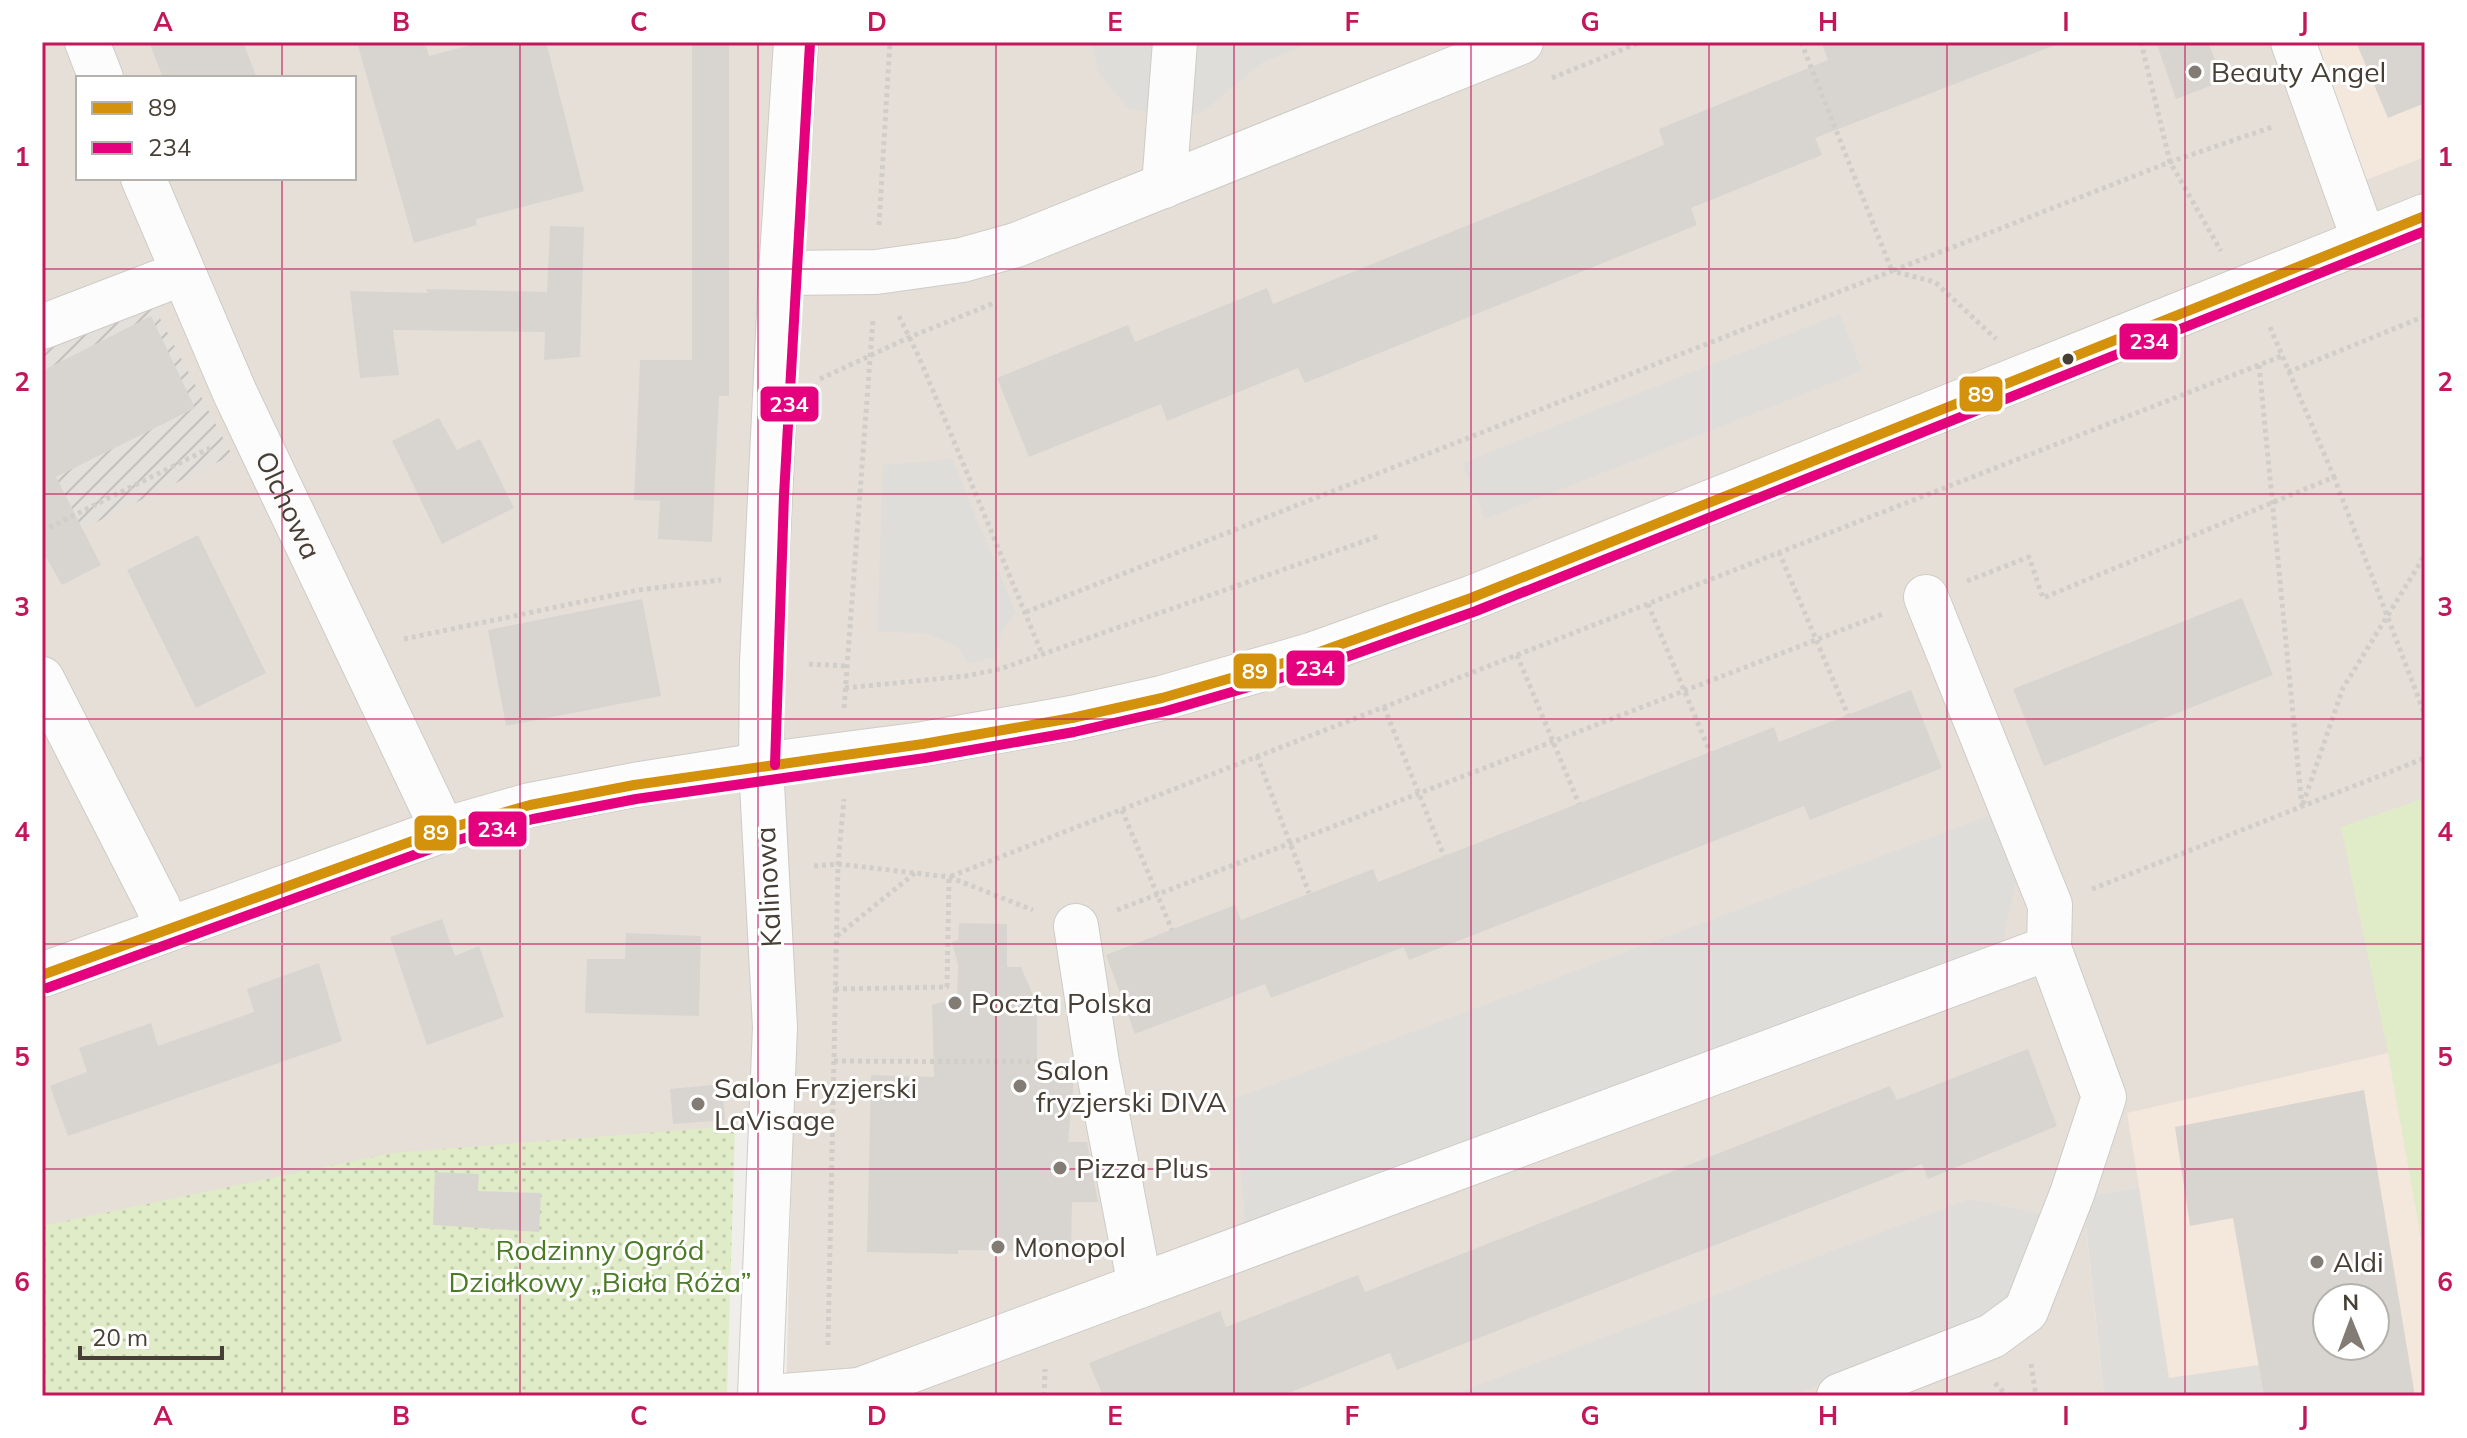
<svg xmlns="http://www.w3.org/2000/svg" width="2467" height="1438" font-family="Mulish,sans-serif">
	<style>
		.residential { fill: #e5dfd7; fill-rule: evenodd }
		.commercial { fill: #f4e8dc; fill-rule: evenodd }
		.industrial { fill: url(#industrial-furrows) }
		.grass { fill: #e0ecc8 }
		.garden { fill: url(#garden-dots) }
		.parking { fill: #dfddd9 }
		.building { fill: #d8d5d1; fill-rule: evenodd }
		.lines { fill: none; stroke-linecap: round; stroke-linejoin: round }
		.minor-casing { stroke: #ceccc7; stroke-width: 46 }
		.path { stroke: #d1ceca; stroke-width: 5; stroke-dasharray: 4 4; stroke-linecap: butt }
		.minor { stroke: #fdfcfc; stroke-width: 44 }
		.bus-1-casing { stroke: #fff; stroke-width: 16 }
		.bus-2-casing { stroke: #fff; stroke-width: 16 }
		.bus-1 { stroke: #d4910b; stroke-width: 10 }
		.bus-2 { stroke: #e5007d; stroke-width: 10 }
		.grid { fill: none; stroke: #c2185b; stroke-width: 2; stroke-opacity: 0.55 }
		.poi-dot { fill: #827c74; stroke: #fff; stroke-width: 3 }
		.bus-dot { fill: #473f35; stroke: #fff; stroke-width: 3 }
		.labels { text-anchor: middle; stroke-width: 6; stroke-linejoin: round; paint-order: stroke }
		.poi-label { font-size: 28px; fill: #473f35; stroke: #fff; text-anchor: start }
		.street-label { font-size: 28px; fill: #473f35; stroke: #fff }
		.park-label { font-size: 28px; fill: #4c7b26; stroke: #fff }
		.line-badge { stroke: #fff; stroke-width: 3 }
		.badge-label { font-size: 22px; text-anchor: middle; font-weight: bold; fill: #fff }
		.neatline { fill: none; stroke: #c2185b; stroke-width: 3 }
		.grid-label { font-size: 26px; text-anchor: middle; font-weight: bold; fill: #c2185b }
	</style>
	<defs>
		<pattern id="industrial-furrows" width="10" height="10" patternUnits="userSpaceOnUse" patternTransform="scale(2)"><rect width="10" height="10" fill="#e3dfdb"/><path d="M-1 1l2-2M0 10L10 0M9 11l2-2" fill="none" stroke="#c4c0bd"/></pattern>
		<pattern id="garden-dots" width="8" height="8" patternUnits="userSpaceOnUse" patternTransform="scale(2)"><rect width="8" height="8" fill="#e0ecc8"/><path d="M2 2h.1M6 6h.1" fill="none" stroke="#c2cbac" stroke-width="1.8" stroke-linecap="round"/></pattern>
	</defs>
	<rect width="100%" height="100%" fill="#f0eeea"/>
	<path class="residential" d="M42,42H2425V1261L2388,1054L2139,1187L2083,1198L2104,1396H786L793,1125L735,1126L42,1226ZM78,78H354V178H78Z"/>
	<path class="commercial" d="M2310,42H2425V157L2366,180Z
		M2388,1053L2425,1261V1396H2104L2083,1197L2139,1187L2127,1113ZM2327,1298H2375V1346H2327Z"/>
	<path class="industrial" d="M154,307L232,455L42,549V351Z"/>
	<path class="grass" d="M2425,798V1261L2388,1053L2341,827Z"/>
	<path class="garden" d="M735,1126L727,1396H42V1226L392,1153Z"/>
	<path class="parking" d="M1092,42H1312L1263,62L1200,114L1169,117L1128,108L1098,72Z
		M1840,314L1862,371L1485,519L1462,463Z
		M952,459L1016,613L1001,633L996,657L968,664L957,646L924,633L877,632L883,465Z
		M1996,813L2020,862L2003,940L1246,1228L1234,1099Z
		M2139,1187L2169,1378L2259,1365L2264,1396H2104L2083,1197Z
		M1970,1199L2044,1215L2005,1312L1790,1396H1449Z"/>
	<path class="building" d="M149,42H243L257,78H163Z
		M357,42H425L429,56L482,42H546L584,191L476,219L477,225L414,243Z
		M692,42H729V396H719L712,542L658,539L660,501L634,500L640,360H692Z
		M1821,42H2054L2055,45L1815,138L1822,155L1691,208L1697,225L1566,278L1305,383L1298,368L1167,421L1161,404L1029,457L997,378L1128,325L1135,342L1267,288L1273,304L1590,176L1664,145L1659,129L1828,60Z
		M2156,42H2208L2223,81L2176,99Z
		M2356,42H2425V103L2388,118Z
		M550,226L584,227L580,357L544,360L545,332L393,330L399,375L360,378L350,291L428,293L426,289L547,292Z
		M151,316L195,408L56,477L101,565L62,585L42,550V371Z
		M439,418L457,450L480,439L514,508L442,544L392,441Z
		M198,535L266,673L196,708L127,570Z
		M2242,598L2273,675L2044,766L2013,689Z
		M642,599L661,696L506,726L488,630Z
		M1911,690L1942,768L1810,820L1804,806L1409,960L1404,947L1271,998L1265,984L1135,1034L1106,955L1235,905L1241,920L1373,869L1378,882L1774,727L1779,742Z
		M442,919L455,956L479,946L504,1017L427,1045L390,937Z
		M959,923L1007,924V967H1021L1037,1005V1078L1074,1079L1068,1142H1087L1098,1202H1072L1071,1252L958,1250V1254L867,1252L871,1075L934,1077L932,1005L957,998L958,965L952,942L958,940Z
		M626,933L701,936L699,1016L585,1013L587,959H625Z
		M319,963L342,1041L68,1136L50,1086L87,1072L79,1048L151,1023L158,1046L254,1012L247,989Z
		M2028,1049L2057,1126L1928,1179L1922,1164L1397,1370L1390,1353L1281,1396H1103L1089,1363L1220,1311L1226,1327L1358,1275L1365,1292L1890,1086L1897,1100Z
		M722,1084L725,1120L673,1124L670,1089Z
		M2364,1090L2415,1396H2264L2233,1218L2190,1226L2175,1127ZM2327,1298H2375V1346H2327Z
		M435,1172L479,1174L478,1191L541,1193L539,1232L433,1225Z"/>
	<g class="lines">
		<defs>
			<g id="minor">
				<path d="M87,42L101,78"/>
				<path d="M2293,42L2364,240"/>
				<path id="s1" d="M143,178L235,393L443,830"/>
				<path d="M1164,186L1175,42"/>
				<path d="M781,273L876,272L962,260L1016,245L1521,42"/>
				<path d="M42,327L183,273"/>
				<path d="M42,679L158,906L166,930"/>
				<path d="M1076,926L1097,1063L1140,1286"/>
				<path d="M42,975L443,830L530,805L634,785L761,765L923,744L1072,718L1162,698L1311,655L1471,598L2425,216"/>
				<path d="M859,1390L2049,948L2050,905L1926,597"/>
				<path d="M760,1396L775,1027L761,765L762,662L781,273L796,42"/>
				<path d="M783,1396L859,1390L861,1396"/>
				<path d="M1839,1396L1992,1336L2026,1311L2072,1194L2104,1097L2049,948"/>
			</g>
		</defs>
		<use href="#minor" class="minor-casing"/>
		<path class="path" d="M1801,42L1892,271L2170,162L2275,126
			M2141,42L2170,162L2221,251
			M1552,78L1641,42
			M879,225L890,42
			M899,316L919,357L1042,654
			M2270,327L2334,477
			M2259,365L2302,807
			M2288,372L2425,316
			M820,379L910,337L994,303
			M42,531L210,448
			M1779,552L1848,715
			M1967,581L2029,557L2043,598L2334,477L2425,715
			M1648,604L1710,752
			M1026,612L1892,271L1935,282L1996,339
			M404,639L638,590L721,580
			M1517,655L1579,804
			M809,664L847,666
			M845,688L966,676L1000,669L1379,536
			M1384,707L1444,856
			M844,708L873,319
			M1257,756L1309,893
			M2303,804L2343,688L2425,555
			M1122,810L1172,930
			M814,866L838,864L949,877L1033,910
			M2092,889L2425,758
			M1117,910L1883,614
			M837,936L915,873
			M835,989L947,987L949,877L2282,356
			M834,1061L1049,1062
			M828,1345L838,864L844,799
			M2031,1364L2036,1396
			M1995,1383L2007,1396
			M1044,1396L1045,1369"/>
		<use href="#minor" class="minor"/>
		<defs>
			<path id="bus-1" d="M42,975L443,830L530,805L634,785L923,744L1072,718L1162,698L1311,655L1471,598L2425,216"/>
			<path id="bus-2" d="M775,765L784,495L810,43
				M47,988L447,843L533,819L636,799L925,758L1074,732L1166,711L1315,668L1476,611L2425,231"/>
		</defs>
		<use href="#bus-1" class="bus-1-casing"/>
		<use href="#bus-2" class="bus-2-casing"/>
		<use href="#bus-1" class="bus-1"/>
		<use href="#bus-2" class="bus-2"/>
	</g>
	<path class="grid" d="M282,42V78M520,42V1396M758,42V1396M996,42V1396M1234,42V1396M1471,42V1396M1709,42V1396M1947,42V1396M2185,42V1396M282,178V1396M42,269H2425M42,494H2425M42,719H2425M42,944H2425M42,1169H2425"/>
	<g class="poi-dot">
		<circle cx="2195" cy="72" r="8"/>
		<circle cx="955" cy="1003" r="8"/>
		<circle cx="1020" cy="1086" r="8"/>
		<circle cx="698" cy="1104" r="8"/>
		<circle cx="1060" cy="1168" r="8"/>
		<circle cx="998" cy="1247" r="8"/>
		<circle cx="2317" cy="1262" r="8"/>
	</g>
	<circle class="bus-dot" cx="2068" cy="359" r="7"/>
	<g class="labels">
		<g class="poi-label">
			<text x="2211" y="82">Beauty Angel</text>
			<text x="971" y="1013">Poczta Polska</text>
			<text x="1036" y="1080">Salon<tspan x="1036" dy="32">fryzjerski DIVA</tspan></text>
			<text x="714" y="1098">Salon Fryzjerski<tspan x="714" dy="32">LaVisage</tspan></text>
			<text x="1076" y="1178">Pizza Plus</text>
			<text x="1014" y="1257">Monopol</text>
			<text x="2333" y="1272">Aldi</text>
		</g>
		<g class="street-label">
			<text dy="10" stroke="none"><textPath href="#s1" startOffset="358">Olchowa</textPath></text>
			<text transform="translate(768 887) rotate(-93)" y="10">Kalinowa</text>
		</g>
		<g class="park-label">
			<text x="600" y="1260">Rodzinny Ogród<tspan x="600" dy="32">Działkowy „Biała Róża”</tspan></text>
		</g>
	</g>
	<g class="line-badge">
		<rect x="2118" y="322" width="61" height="39" rx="8" fill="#e5007d"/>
		<rect x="1958" y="375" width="46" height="38" rx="8" fill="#d4910b"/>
		<rect x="759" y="385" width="61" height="38" rx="8" fill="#e5007d"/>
		<rect x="1285" y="649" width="61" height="38" rx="8" fill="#e5007d"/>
		<rect x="1232" y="652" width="46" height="38" rx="8" fill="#d4910b"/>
		<rect x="467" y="810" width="61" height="38" rx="8" fill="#e5007d"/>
		<rect x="413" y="814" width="45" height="38" rx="8" fill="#d4910b"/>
	</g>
	<g class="badge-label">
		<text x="2149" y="349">234</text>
		<text x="1981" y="402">89</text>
		<text x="789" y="412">234</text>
		<text x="1315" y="676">234</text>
		<text x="1255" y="679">89</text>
		<text x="497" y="837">234</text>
		<text x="436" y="840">89</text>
	</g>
	<rect width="2467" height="1438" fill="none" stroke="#ffffff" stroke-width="88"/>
	<rect x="76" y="76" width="280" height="104" fill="#ffffff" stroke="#b5b2ae" stroke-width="2"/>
	<rect x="92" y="102" width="40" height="12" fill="#d4910b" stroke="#b5b2ae" stroke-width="2"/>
	<text x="148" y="116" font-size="24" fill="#473f35">89</text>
	<rect x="92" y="142" width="40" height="12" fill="#e5007d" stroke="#b5b2ae" stroke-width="2"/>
	<text x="148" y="156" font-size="24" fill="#473f35">234</text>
	<g transform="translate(2351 1322) rotate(359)"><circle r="38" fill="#ffffff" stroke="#b5b2ae" stroke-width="2"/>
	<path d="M0-6L14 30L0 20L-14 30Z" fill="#827c74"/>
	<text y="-12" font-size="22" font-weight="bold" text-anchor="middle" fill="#473f35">N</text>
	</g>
	<path d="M80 1346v12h142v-12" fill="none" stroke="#473f35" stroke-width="4"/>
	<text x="92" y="1346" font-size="24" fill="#473f35" stroke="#ffffff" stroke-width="6" paint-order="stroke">20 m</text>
	<rect x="44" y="44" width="2379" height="1350" class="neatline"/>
	<g class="grid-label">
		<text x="163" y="31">A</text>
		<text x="401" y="31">B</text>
		<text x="639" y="31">C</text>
		<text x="877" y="31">D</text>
		<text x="1115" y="31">E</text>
		<text x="1352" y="31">F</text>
		<text x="1590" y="31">G</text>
		<text x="1828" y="31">H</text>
		<text x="2066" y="31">I</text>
		<text x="2304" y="31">J</text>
		<text x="22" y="166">1</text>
		<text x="2445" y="166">1</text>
		<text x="22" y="391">2</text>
		<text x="2445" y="391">2</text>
		<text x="22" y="616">3</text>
		<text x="2445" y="616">3</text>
		<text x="22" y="841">4</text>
		<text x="2445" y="841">4</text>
		<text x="22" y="1066">5</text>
		<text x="2445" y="1066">5</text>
		<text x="22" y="1291">6</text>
		<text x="2445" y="1291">6</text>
		<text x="163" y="1425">A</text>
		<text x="401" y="1425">B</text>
		<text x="639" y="1425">C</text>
		<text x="877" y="1425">D</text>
		<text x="1115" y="1425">E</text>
		<text x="1352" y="1425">F</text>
		<text x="1590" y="1425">G</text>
		<text x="1828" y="1425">H</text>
		<text x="2066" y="1425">I</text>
		<text x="2304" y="1425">J</text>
	</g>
</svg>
